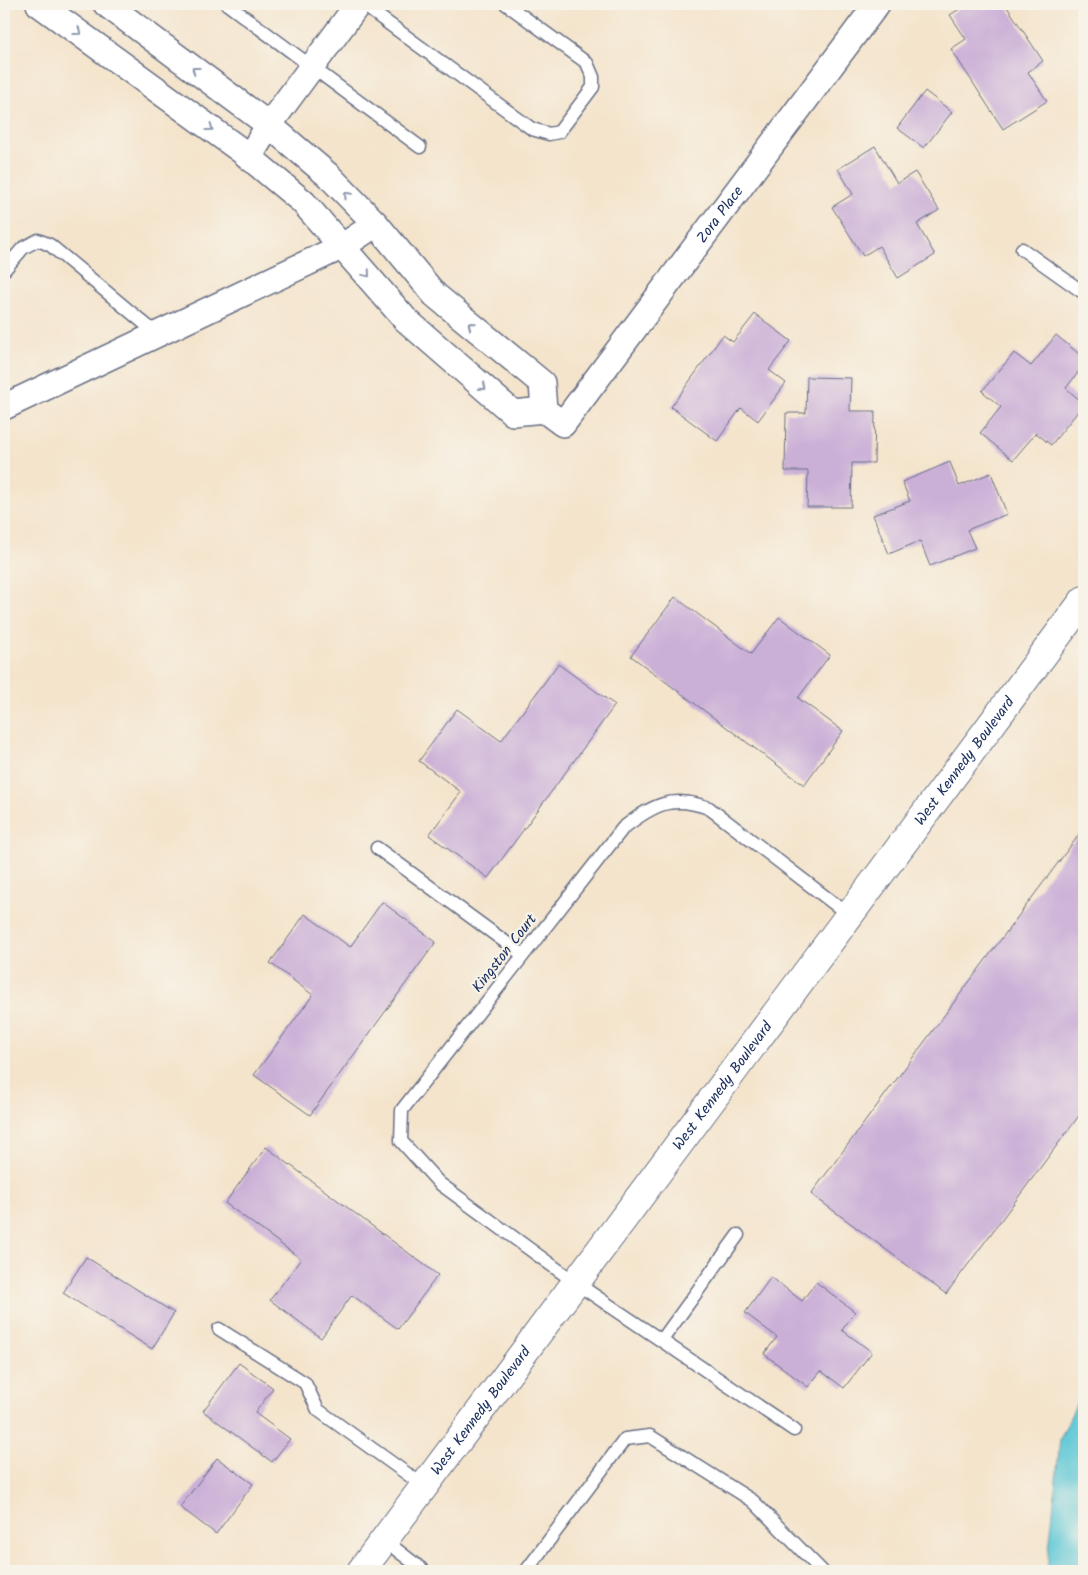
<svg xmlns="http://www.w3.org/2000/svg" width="1088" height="1575" font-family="Kalam,sans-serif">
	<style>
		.water { fill: #5dc8d6; stroke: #3c7c9a }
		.building { fill: #caafd7 }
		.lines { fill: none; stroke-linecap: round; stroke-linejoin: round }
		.service-casing { stroke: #676e84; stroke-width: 15 }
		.minor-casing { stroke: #676e84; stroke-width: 28 }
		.secondary-casing { stroke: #676e84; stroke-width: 30 }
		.service { stroke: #fff; stroke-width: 12 }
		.minor { stroke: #fff; stroke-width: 25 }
		.secondary { stroke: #fff; stroke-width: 28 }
		.oneway { stroke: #8d97ae }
		.labels { text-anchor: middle; stroke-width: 4.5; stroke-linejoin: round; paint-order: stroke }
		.street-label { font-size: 15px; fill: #1b2f5e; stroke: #f7f3e8 }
	</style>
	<rect width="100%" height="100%" fill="#f7f3e8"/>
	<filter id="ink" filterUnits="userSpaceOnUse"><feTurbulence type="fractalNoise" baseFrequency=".02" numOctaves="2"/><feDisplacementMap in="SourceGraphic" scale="10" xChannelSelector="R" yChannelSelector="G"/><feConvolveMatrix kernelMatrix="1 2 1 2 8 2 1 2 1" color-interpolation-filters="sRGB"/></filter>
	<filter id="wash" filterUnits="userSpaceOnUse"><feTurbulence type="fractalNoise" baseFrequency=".0096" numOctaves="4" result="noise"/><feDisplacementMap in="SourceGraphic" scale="20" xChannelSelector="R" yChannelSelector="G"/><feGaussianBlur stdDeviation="1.12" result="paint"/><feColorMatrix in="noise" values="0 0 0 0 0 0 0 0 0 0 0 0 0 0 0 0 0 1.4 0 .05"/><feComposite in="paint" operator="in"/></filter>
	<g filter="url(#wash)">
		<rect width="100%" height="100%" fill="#f4e4cc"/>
		<path class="water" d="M1084,1387V1571H1047L1060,1439Z"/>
		<g id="blocks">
			<path class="building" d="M967,4H1005L1043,61L1028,72L1047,101L1003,129L951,49L966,39L950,15Z
				M925,91L952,112L924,148L897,128Z
				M875,146L897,183L915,172L939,210L917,224L935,255L898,278L879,246L863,256L832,207L853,194L838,169Z
				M755,314L791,341L769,370L786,383L758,421L741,408L717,441L671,407L723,335L733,342Z
				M1056,335L1084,358V365L1066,388L1084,404L1051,445L1036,433L1013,460L980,433L1001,407L982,391L1014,353L1031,366Z
				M807,377L851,378L850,411H875L874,463H852L851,507H807L808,471H785L786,413H806Z
				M950,462L959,486L991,473L1007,514L967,530L975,548L930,566L920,541L889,554L873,515L910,501L902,482Z
				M675,597L751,654L779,617L830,655L798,698L843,731L804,785L631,656Z
				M558,664L615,705L488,878L429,835L461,792L419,761L457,709L501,741Z
				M1084,828V1109L946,1294L811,1194Z
				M382,902L436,942L310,1115L254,1075L313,995L270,963L305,914L350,947Z
				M266,1147L438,1275L398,1329L352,1295L321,1338L270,1300L301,1259L225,1203Z
				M86,1257L174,1313L152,1349L63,1293Z
				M771,1277L802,1301L816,1282L855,1312L842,1330L872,1352L844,1388L821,1371L808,1387L764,1354L777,1337L745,1313Z
				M239,1363L273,1388L255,1413L290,1439L272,1462L203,1411Z
				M217,1458L253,1484L216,1534L180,1507Z"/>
		</g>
	</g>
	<g filter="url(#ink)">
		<use href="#blocks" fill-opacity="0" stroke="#676e84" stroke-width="1"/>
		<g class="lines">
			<defs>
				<path id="service" d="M227,4L420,147
					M362,4L532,129L549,134L559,132L593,87V77L587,63L506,4
					M1022,249L1084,293
					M4,270L23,248L38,240L50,245L157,334
					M377,848L523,955
					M219,1329L305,1383L318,1410L424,1486
					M662,1340L738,1235
					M794,1430L576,1283L439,1183L401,1141L402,1110L623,828C653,805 671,794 709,808L849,915
					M384,1540L424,1571
					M526,1571L625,1439L650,1436L753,1501L822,1571"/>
				<g id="minor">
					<path id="s1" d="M39,4L243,152L303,202L405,319L513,413L544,410L563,424L877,4"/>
					<path d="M106,4L269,125L329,176L376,224L435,295L542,383L544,410"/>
					<path d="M249,157L269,125L358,4"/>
					<path d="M4,407L343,246L376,224"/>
				</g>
				<g id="secondary">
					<path id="s2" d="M361,1571L1084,600"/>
				</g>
			</defs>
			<use href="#service" class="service-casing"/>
			<use href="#minor" class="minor-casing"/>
			<use href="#secondary" class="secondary-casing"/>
			<use href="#service" class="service"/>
			<use href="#minor" class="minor"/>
			<use href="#secondary" class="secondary"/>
		</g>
		<defs><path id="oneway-chevron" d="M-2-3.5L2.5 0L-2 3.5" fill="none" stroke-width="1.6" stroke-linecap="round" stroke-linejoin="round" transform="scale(1.25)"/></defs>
		<g class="oneway">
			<use href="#oneway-chevron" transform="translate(78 32) rotate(36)"/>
			<use href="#oneway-chevron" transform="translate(195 70) rotate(-143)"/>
			<use href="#oneway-chevron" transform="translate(210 128) rotate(36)"/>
			<use href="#oneway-chevron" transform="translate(347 195) rotate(-134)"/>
			<use href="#oneway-chevron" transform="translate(367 274) rotate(50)"/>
			<use href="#oneway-chevron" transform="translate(471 325) rotate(-141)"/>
			<use href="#oneway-chevron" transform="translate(483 387) rotate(41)"/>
		</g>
	</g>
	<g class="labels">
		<g class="street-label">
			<text dy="5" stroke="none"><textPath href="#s1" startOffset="945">Zora Place</textPath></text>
			<text dy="5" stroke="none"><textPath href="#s2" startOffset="1010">West Kennedy Boulevard</textPath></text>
			<text transform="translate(504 953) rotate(-52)" y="5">Kingston Court</text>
			<text dy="5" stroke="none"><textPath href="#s2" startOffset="605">West Kennedy Boulevard</textPath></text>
			<text dy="5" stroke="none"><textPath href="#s2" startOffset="200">West Kennedy Boulevard</textPath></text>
		</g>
	</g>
	<rect width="1088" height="1575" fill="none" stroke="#f7f3e8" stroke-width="20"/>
</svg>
